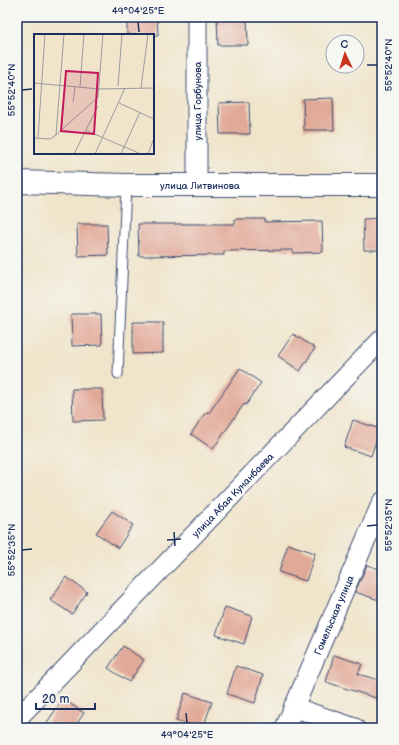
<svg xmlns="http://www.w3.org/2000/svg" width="399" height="745" font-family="'Balsamiq Sans',sans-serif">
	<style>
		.building { fill: #e1a997 }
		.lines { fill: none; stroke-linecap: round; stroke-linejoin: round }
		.service-casing { stroke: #3b4a6e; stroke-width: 11 }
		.minor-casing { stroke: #3b4a6e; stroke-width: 21 }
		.tertiary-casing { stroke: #3b4a6e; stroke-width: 24 }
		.service { stroke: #fff; stroke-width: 9 }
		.minor { stroke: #fff; stroke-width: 19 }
		.tertiary { stroke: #fff; stroke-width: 22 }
		.ticks { fill: none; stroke: #1b2f5e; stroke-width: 1.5 }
		.labels { text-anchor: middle; stroke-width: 3; stroke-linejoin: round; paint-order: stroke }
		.street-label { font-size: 10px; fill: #1b2f5e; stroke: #f6f6f2 }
		.inset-road { fill: none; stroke: #9b9c9f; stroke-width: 1 }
		.view { fill: #c2185b; fill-opacity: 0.15; stroke: #c2185b; stroke-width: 2 }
		.inset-edge { fill: none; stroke: #1b2f5e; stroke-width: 2 }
		.neatline { fill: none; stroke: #1b2f5e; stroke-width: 1.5 }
		.ticks-label { font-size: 10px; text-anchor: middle; fill: #1b2f5e }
	</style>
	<rect width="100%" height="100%" fill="#f6f6f2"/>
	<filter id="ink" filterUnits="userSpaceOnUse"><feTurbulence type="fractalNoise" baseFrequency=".025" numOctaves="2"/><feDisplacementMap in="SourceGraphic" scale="8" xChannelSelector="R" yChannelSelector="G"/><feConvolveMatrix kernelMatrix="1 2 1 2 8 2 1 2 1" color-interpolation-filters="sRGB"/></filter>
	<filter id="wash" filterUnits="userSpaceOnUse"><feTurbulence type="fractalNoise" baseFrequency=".012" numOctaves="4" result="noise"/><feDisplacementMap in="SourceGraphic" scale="16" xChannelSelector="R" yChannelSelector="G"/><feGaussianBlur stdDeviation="0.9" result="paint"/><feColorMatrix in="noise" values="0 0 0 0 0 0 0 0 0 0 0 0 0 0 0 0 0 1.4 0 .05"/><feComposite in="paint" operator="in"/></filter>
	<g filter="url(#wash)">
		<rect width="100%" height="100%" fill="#f0e4ca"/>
		<g id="blocks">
			<path class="building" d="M127,17H157L158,35H127Z
				M217,17H247L248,45H218Z
				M333,98L334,130H304L303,99Z
				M249,102L250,134H220L219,103Z
				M382,218V250H364L363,219Z
				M235,219H265V222L322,221L323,252L293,253V250L224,251V255L139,256L138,224H235Z
				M77,224H107L108,255L78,256Z
				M71,314H101L102,345L72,346Z
				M133,322H163V353L133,354Z
				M293,334L315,348L300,371L278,356Z
				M240,368L261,383L246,405L244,404L213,449L191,434L206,412L209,413Z
				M72,389H102L103,420L73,421Z
				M353,420L380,429L371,456L344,447Z
				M112,511L133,525L118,548L96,533Z
				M288,544L315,553L306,581L279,572Z
				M367,565L382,570V590L379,600L355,592Z
				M66,577L87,592L72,614L50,600Z
				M225,607L252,616L244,644L216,635Z
				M123,646L144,660L129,682L108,668Z
				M334,655L362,664L358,674L382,681V700L326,682Z
				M236,666L263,675L255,703L227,694Z
				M185,693L212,702L203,728L176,721Z
				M63,699L84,713L74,728H43Z"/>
		</g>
	</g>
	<g filter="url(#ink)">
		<use href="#blocks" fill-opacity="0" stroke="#3b4a6e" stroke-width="1"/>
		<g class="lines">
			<defs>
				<path id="service" d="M118,374L126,185"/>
				<g id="minor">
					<path d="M197,17V185"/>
					<path d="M293,707L355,728"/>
					<path id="s1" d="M17,719L382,339"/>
					<path id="s2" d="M285,728L382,502"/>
				</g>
				<g id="tertiary">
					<path id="s3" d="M17,182L126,185H382"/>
				</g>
			</defs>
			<use href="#service" class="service-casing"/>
			<use href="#minor" class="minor-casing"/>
			<use href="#tertiary" class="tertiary-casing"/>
			<use href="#service" class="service"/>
			<use href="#minor" class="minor"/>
			<use href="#tertiary" class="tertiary"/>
		</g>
	</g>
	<path class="ticks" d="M138,22L139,32M367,65H377M22,90L32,89M367,526L377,525M174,532L175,546M167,540L181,539M22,550L32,549M186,713L187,723"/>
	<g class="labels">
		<g class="street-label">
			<text transform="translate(197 101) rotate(-90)" y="4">улица Горбунова</text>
			<text dy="4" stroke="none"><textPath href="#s3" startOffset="183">улица Литвинова</textPath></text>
			<text dy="4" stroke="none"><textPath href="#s1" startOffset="311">улица Абая Кунанбаева</textPath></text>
			<text dy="4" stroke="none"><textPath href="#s2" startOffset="123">Гомельская улица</textPath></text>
		</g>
	</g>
	<g transform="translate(34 34)">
		<rect width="120" height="120" fill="#f0e4ca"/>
		<path class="inset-road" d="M0,49L65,55L120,54M84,52L88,0M46,53L50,0M107,54L114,0M39,68L41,53M85,69L120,85M51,96L107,120M22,101L30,0M0,104L16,105L22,101L64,63L69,0M4,104L11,0M40,120L64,72M61,120L91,54M87,120L106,78M114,120L120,104"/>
		<path class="view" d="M32,37L64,39L60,100L27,97Z"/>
		<rect width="120" height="120" class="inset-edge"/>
	</g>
	<rect width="399" height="745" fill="none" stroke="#f6f6f2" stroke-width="44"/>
	<g transform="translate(345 54) rotate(356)"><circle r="19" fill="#f6f6f2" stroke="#9ea6b7"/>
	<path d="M0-3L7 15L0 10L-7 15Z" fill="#c8321e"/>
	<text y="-6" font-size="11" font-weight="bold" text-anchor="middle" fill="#1b2f5e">С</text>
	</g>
	<path d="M36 703v6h59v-6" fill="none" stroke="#1b2f5e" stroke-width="2"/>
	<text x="42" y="703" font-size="12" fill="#1b2f5e" stroke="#f6f6f2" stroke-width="3" paint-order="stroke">20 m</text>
	<rect x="22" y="22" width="355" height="701" class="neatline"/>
	<g class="ticks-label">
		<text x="138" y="14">49°04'25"E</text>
		<text transform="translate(388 65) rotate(-90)" y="4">55°52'40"N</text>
		<text transform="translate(11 90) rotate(-90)" y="4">55°52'40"N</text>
		<text transform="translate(388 525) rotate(-90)" y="4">55°52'35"N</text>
		<text transform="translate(11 550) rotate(-90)" y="4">55°52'35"N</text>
		<text x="187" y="738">49°04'25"E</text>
	</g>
</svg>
